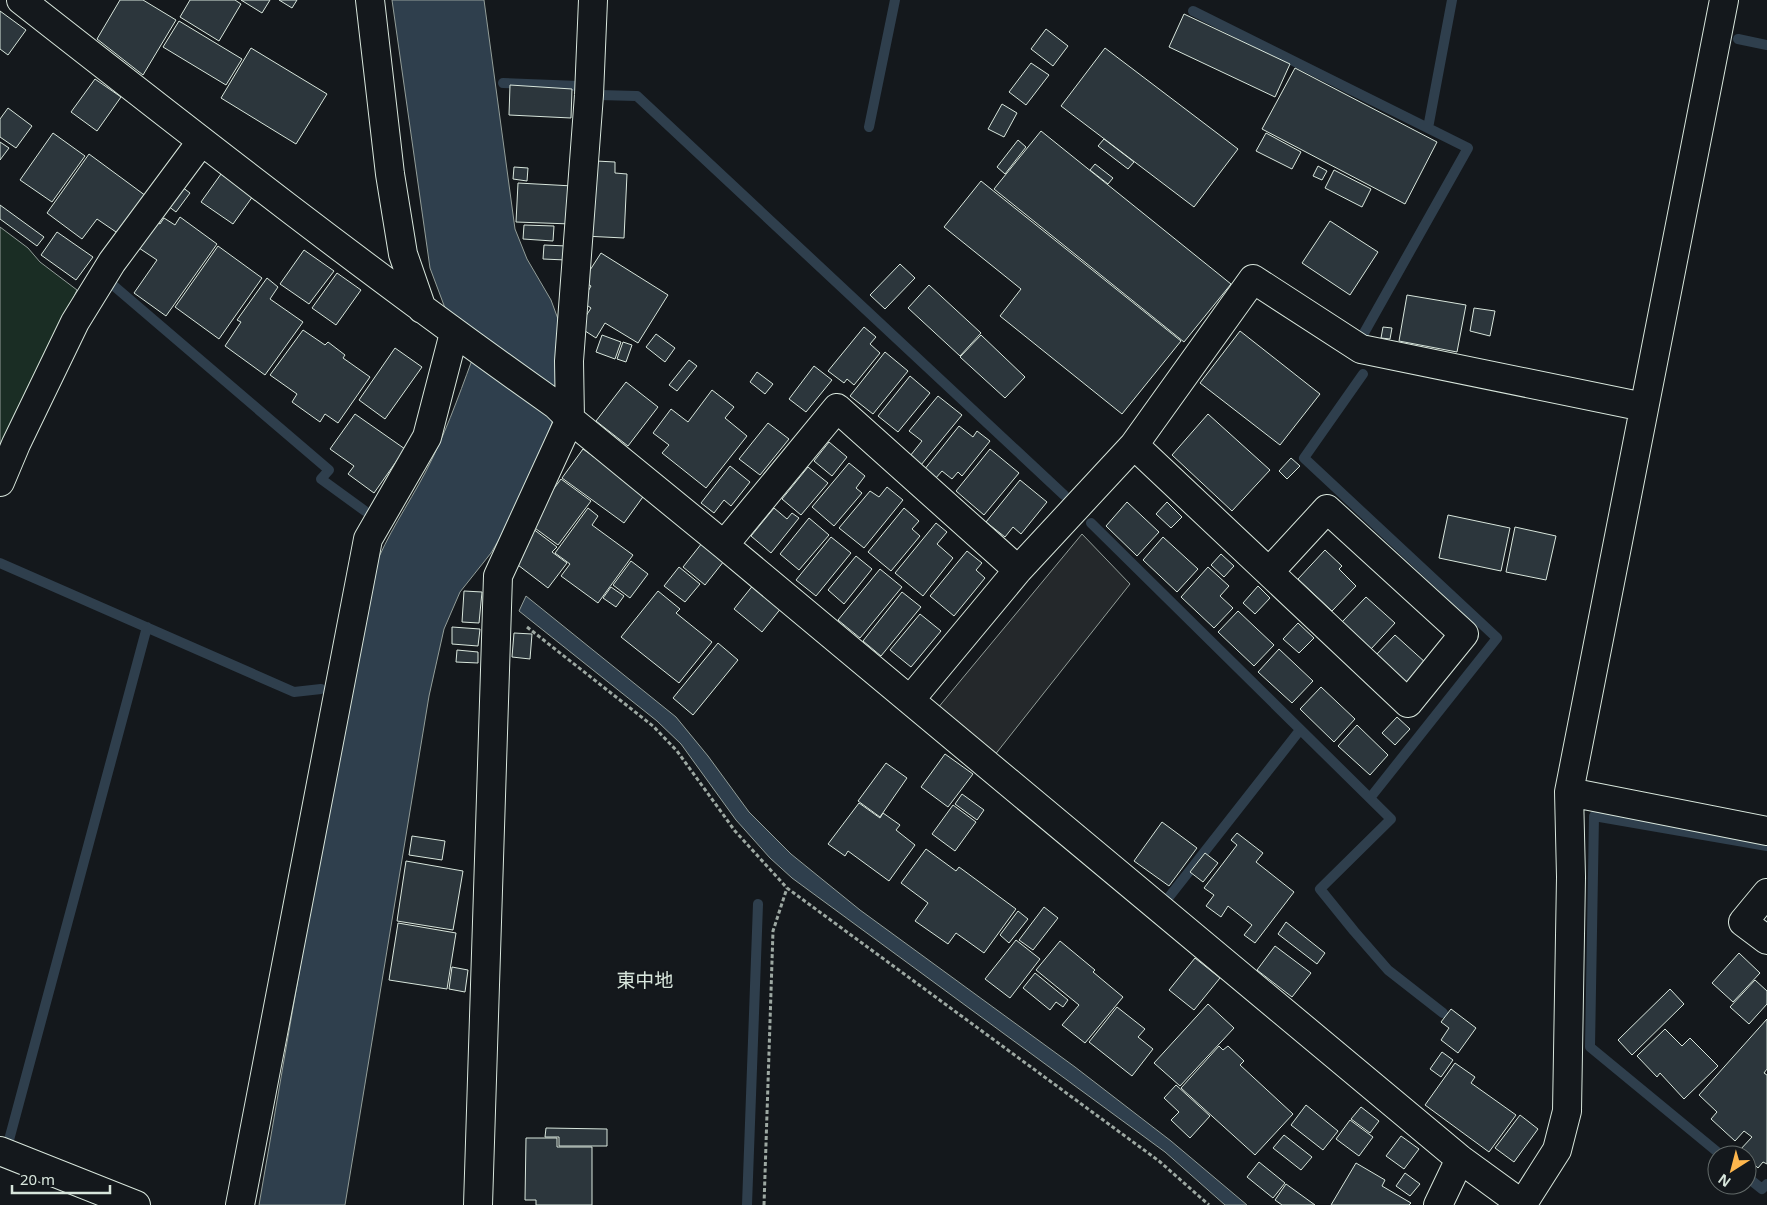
<svg xmlns="http://www.w3.org/2000/svg" width="1767" height="1205" font-family="'Noto Sans','Noto Sans JP',sans-serif">
	<style>
		.green { fill: #1a2d24; stroke: #939e99 }
		.parking { fill: #24282b; stroke: #939e99 }
		.water { fill: #2f3f4d; stroke: #939e99 }
		.lines { fill: none; stroke-linecap: round; stroke-linejoin: round }
		.stream { stroke: #2f3f4d; stroke-width: 10 }
		.building { fill: #2c363c; stroke: #d8e6dc }
		.minor-casing { stroke: #d8e6dc; stroke-width: 30 }
		.path { stroke: #9da8a2; stroke-width: 3; stroke-dasharray: 4 2.5; stroke-linecap: butt }
		.minor { stroke: #14181c; stroke-width: 28 }
		.labels { text-anchor: middle; stroke-width: 4; stroke-linejoin: round; paint-order: stroke }
		.quarter-label { font-size: 19px; fill: #d8e6dc; stroke: #14181c }
	</style>
	<rect width="100%" height="100%" fill="#14181c"/>
	<path class="green" d="M0,227L28,248L40,262L77,290L0,460Z"/>
	<path class="parking" d="M1082,534L1130,584L994,756L937,709Z"/>
	<path class="water" d="M392,0H484L515,229L527,259L551,300L558,319L559,342L552,423L522,501L491,553L460,592L444,629L429,696L345,1205H259L342,724L374,569C387,535 408,505 425,473C444,437 458,398 472,360L448,316L430,268Z
		M526,596L676,717L708,756L749,812L791,854L860,910L1075,1067L1171,1141L1247,1205H1225L1165,1152L792,878L770,858L736,820L681,744L657,721L519,611Z"/>
	<g class="lines">
		<path class="stream" d="M1193,11L1468,148L1364,333
			M1738,39L1767,45
			M503,83L579,86
			M599,95L637,96L1064,495
			M869,127L895,0
			M1428,128L1452,0
			M114,286L329,470L321,479L365,511
			M1363,374L1304,458L1497,638L1370,798
			M1091,523L1391,819L1320,889L1354,931L1388,970L1443,1013
			M0,563L294,692L321,689
			M1169,897L1300,730
			M9,1140L147,627
			M1721,1155L1590,1047L1594,816L1767,846
			M1747,1177L1762,1189L1767,1184
			M747,1205L758,904"/>
	</g>
	<path class="building" d="M120,0H143L176,20L143,75L97,39Z
		M190,0H235L241,4L219,41L180,17Z
		M241,0H270L262,13Z
		M279,0H297L292,8Z
		M0,11L26,30L8,55L0,49Z
		M1184,14L1290,64L1275,97L1169,47Z
		M179,21L242,59L226,85L163,47Z
		M1046,29L1068,46L1053,66L1031,49Z
		M251,48L327,94L296,144L221,98Z
		M1105,48L1238,149L1194,207L1061,106Z
		M1031,63L1049,75L1026,105L1009,92Z
		M1295,68L1437,142L1405,204L1262,129Z
		M95,79L121,97L97,131L71,112Z
		M510,85L572,89L571,118L509,115Z
		M1002,104L1017,113L1004,137L988,129Z
		M8,108L32,126L16,148L0,137V119Z
		M1041,131L1231,284L1184,342L994,189Z
		M53,133L85,156L52,202L20,180Z
		M1266,133L1301,152L1292,169L1256,151Z
		M1104,139L1134,162L1128,169L1098,146Z
		M1018,140L1026,147L1005,174L997,167Z
		M0,142L9,148L0,160Z
		M89,154L146,196L119,234L97,219L82,239L47,213Z
		M596,161L615,162V173L627,174L624,238L584,236Z
		M1095,164L1113,178L1108,184L1090,170Z
		M1318,166L1327,171L1322,180L1313,176Z
		M514,167L528,168L527,181L513,179Z
		M1334,170L1371,189L1362,207L1325,188Z
		M221,174L253,196L233,224L201,202Z
		M981,181L1181,341L1122,414L1000,316L1021,289L944,227Z
		M518,183L573,186L571,224L516,222Z
		M178,184L190,193L176,212L164,203Z
		M0,205L44,237L37,246L0,219Z
		M180,217L217,244L166,316L134,293L157,260L133,244L151,218L160,224L164,218L175,225Z
		M1330,221L1378,252L1350,295L1302,263Z
		M524,225L554,226L553,241L523,239Z
		M57,232L93,257L76,280L41,255Z
		M544,245L567,246L566,260L543,259Z
		M218,246L262,278L219,339L175,307Z
		M304,250L334,271L309,304L280,284Z
		M601,253L668,295L638,343L605,323L596,338L579,327L591,308L582,302L591,286L583,281Z
		M900,264L915,278L885,309L870,295Z
		M337,273L361,290L336,325L312,308Z
		M267,278L278,287L270,299L303,322L265,375L225,346L241,322L237,320Z
		M929,285L981,333L960,356L908,308Z
		M1407,295L1466,305L1457,352L1399,341Z
		M1474,308L1495,311L1490,336L1470,331Z
		M864,327L876,337L870,344L880,353L854,385L847,379L844,383L828,371Z
		M1383,327L1392,328L1390,339L1381,338Z
		M303,330L325,345L328,342L345,355L343,358L370,377L338,423L325,414L320,422L292,402L297,394L270,375Z
		M1240,331L1320,394L1280,445L1200,383Z
		M656,334L675,348L665,362L646,347Z
		M602,335L621,342L615,359L596,352Z
		M981,335L1025,377L1005,398L960,357Z
		M623,342L632,345L626,362L617,359Z
		M395,348L422,367L385,419L359,400Z
		M885,352L908,371L873,414L850,396Z
		M689,360L697,366L677,391L669,385Z
		M814,366L832,380L806,412L789,399Z
		M757,372L773,384L765,394L750,382Z
		M910,376L930,393L898,432L878,416Z
		M626,382L658,407L628,446L596,421Z
		M712,390L734,407L725,418L747,436L706,488L662,453L669,445L653,433L671,409L688,422Z
		M938,396L962,415L921,465L910,456L922,441L909,431Z
		M355,414L405,449L374,493L348,474L354,466L330,449Z
		M1208,414L1270,470L1232,511L1172,455Z
		M768,423L789,439L760,475L739,459Z
		M959,426L973,437L977,431L990,441L962,476L958,472L952,479L942,471L935,479L924,470Z
		M829,442L847,457L832,476L814,461Z
		M583,449L645,494L624,523L562,478Z
		M990,449L1019,473L984,515L956,491Z
		M1291,458L1300,466L1287,479L1279,471Z
		M849,463L865,476L856,488L862,493L834,526L812,507Z
		M730,466L750,482L731,506L724,500L714,513L701,503Z
		M808,467L828,483L801,515L782,499Z
		M561,479L591,501L558,545L528,523Z
		M1020,480L1047,502L1021,534L1013,527L1005,537L986,522Z
		M887,487L903,500L864,548L839,528L870,491L879,497Z
		M1127,502L1159,532L1137,556L1106,526Z
		M1167,502L1182,517L1171,528L1156,514Z
		M588,508L598,516L592,525L633,555L598,603L561,576L570,564L555,553Z
		M774,508L787,519L792,513L799,518L771,553L751,536Z
		M904,508L919,521L912,529L920,536L891,571L868,552Z
		M1448,515L1510,528L1501,571L1439,558Z
		M809,518L829,535L799,570L780,554Z
		M936,523L947,532L937,544L953,558L923,596L895,573Z
		M528,525L557,547L552,552L567,563L548,588L514,562Z
		M1515,527L1556,536L1546,580L1506,572Z
		M831,537L851,553L816,596L796,580Z
		M1163,537L1198,569L1177,592L1143,560Z
		M702,543L724,561L705,585L683,567Z
		M1325,550L1342,566L1339,569L1356,586L1332,611L1298,579Z
		M967,551L982,563L976,570L985,578L954,616L930,596Z
		M1221,554L1234,566L1224,577L1211,565Z
		M856,556L872,569L844,604L828,590Z
		M631,561L648,574L630,598L613,585Z
		M679,567L700,584L685,602L664,586Z
		M1208,567L1229,586L1220,596L1233,608L1214,628L1181,597Z
		M880,569L902,587L860,638L838,620Z
		M754,584L782,607L762,632L734,609Z
		M1258,586L1270,598L1255,614L1243,603Z
		M611,587L624,596L616,607L603,598Z
		M464,591L482,592L479,623L462,622Z
		M658,591L680,609L676,613L712,642L679,683L621,637Z
		M902,592L921,607L881,656L863,641Z
		M1366,597L1395,623L1371,649L1342,622Z
		M1238,611L1274,645L1254,666L1218,632Z
		M920,614L941,631L911,667L890,650Z
		M1298,623L1314,638L1299,653L1283,639Z
		M452,627L480,629L478,646L452,644Z
		M514,633L532,634L530,659L512,657Z
		M1395,635L1426,663L1407,683L1376,655Z
		M718,643L738,660L693,715L673,698Z
		M1279,649L1313,681L1292,703L1258,672Z
		M457,650L478,652V663L456,662Z
		M1321,687L1355,719L1334,742L1300,709Z
		M1397,717L1410,729L1395,745L1382,733Z
		M1357,725L1388,755L1370,775L1338,746Z
		M945,754L973,774L948,807L921,787Z
		M886,763L907,778L880,817L858,801Z
		M962,794L984,810L977,820L955,804Z
		M859,803L880,818L883,813L900,825L896,830L915,845L889,881L848,851L845,856L828,844Z
		M953,805L976,822L955,851L932,834Z
		M1162,822L1197,848L1169,886L1134,861Z
		M1237,833L1263,853L1256,862L1294,892L1255,943L1244,935L1252,925L1228,906L1221,917L1206,906L1214,895L1204,888L1237,845L1231,840Z
		M412,836L445,841L442,860L409,855Z
		M926,849L956,871L959,867L1016,909L984,953L956,933L948,944L915,921L928,903L901,883Z
		M1205,853L1218,863L1203,882L1190,872Z
		M406,861L463,871L453,930L397,921Z
		M1044,907L1058,918L1033,950L1019,940Z
		M1018,911L1028,919L1009,943L1000,935Z
		M1286,922L1325,953L1317,964L1278,934Z
		M398,923L456,933L447,989L389,980Z
		M1016,940L1040,959L1010,998L985,979Z
		M1060,941L1095,970L1093,972L1123,997L1085,1043L1062,1025L1079,1005L1036,970Z
		M1275,946L1311,973L1292,997L1257,970Z
		M1739,953L1760,973L1733,1002L1712,983Z
		M1195,958L1220,978L1194,1010L1169,990Z
		M452,967L468,970L465,992L449,989Z
		M1035,973L1068,1000L1063,1007L1056,1002L1050,1010L1023,988Z
		M1755,980L1767,991V1004L1749,1024L1730,1007Z
		M1670,989L1684,1004L1632,1055L1618,1040Z
		M1208,1004L1234,1028L1180,1086L1154,1063Z
		M1117,1007L1145,1029L1138,1037L1153,1049L1132,1076L1089,1042Z
		M1451,1009L1476,1028L1458,1053L1441,1040L1449,1028L1441,1022Z
		M1767,1019V1069L1764,1073L1767,1075V1164L1763,1162L1758,1168L1747,1158V1155H1744L1739,1151L1752,1137L1744,1131L1735,1141L1711,1119L1717,1112L1699,1095Z
		M1665,1029L1682,1046L1690,1038L1718,1066L1684,1099L1660,1073L1657,1077L1637,1056Z
		M1219,1046L1223,1050L1228,1046L1244,1061L1240,1065L1293,1114L1255,1155L1181,1088Z
		M1442,1052L1453,1060L1441,1077L1430,1069Z
		M1455,1063L1475,1077L1471,1083L1516,1115L1489,1152L1425,1105Z
		M1176,1085L1210,1116L1190,1138L1171,1120L1179,1112L1164,1098Z
		M1306,1105L1338,1131L1323,1150L1291,1125Z
		M1361,1107L1379,1121L1370,1133L1351,1119Z
		M1520,1115L1538,1129L1514,1162L1495,1148Z
		M1350,1120L1373,1137L1359,1156L1336,1139Z
		M546,1128L607,1129V1146H559V1137H545Z
		M1284,1135L1312,1157L1301,1170L1273,1148Z
		M1401,1136L1419,1149L1404,1169L1386,1156Z
		M526,1138H557V1147H592V1205H536V1200H525Z
		M1259,1162L1285,1183L1273,1198L1247,1177Z
		M1356,1163L1385,1180L1382,1186L1411,1203L1409,1205H1331Z
		M1405,1173L1420,1184L1410,1196L1396,1186Z
		M1286,1184L1315,1205H1282L1275,1200Z"/>
	<g class="lines">
		<defs>
			<path id="minor" d="M21,0C197,138 373,276 556,405L570,419L724,545L1460,1159L1523,1205
				M370,0L390,174L403,254L422,309
				M1134,445L1253,279L1361,349L1644,407
				M0,482L16,444L75,322L112,262L201,142
				M724,545L837,408L1018,570
				M910,700L1018,570L1134,445L1408,703L1464,634L1327,509L1269,572
				M1569,792L1767,831
				M1767,893L1743,922L1767,940
				M0,1151L136,1205
				M240,1205L368,539L427,437L454,333
				M478,1205L498,576L570,419L569,361L589,95L593,0
				M1438,1205L1460,1159
				M1522,1205L1557,1150L1567,1111L1571,877L1569,792L1724,0"/>
		</defs>
		<use href="#minor" class="minor-casing"/>
		<path class="path" d="M527,627L653,726L677,751L735,831L787,888L1159,1161L1209,1205
			M764,1205L773,931L787,888"/>
		<use href="#minor" class="minor"/>
	</g>
	<g class="labels">
		<g class="quarter-label">
			<text x="645" y="987">東中地</text>
		</g>
	</g>
	<g transform="translate(1732 1170) rotate(216)"><circle r="24" fill="#14181c" stroke="#626a69"/>
	<path d="M0-4L9 19L0 12L-9 19Z" fill="#ffb74d"/>
	<text y="-8" font-size="14" font-weight="bold" text-anchor="middle" fill="#d8e6dc">N</text>
	</g>
	<path d="M12 1185v8h98v-8" fill="none" stroke="#d8e6dc" stroke-width="2.5"/>
	<text x="20" y="1185" font-size="15" fill="#d8e6dc" stroke="#14181c" stroke-width="4" paint-order="stroke">20 m</text>
</svg>
